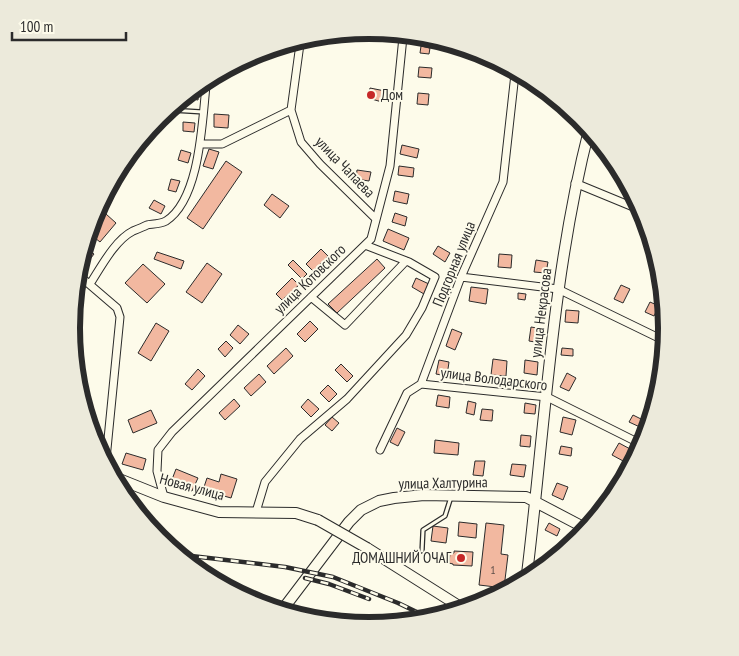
<svg xmlns="http://www.w3.org/2000/svg" width="739" height="656" font-family="'PT Sans Narrow',sans-serif">
	<style>
		.building { fill: #f2b8a0; stroke: #2b2b2b }
		.lines { fill: none; stroke-linecap: round; stroke-linejoin: round }
		.lane-casing { stroke: #2b2b2b; stroke-width: 5.5 }
		.street-casing { stroke: #2b2b2b; stroke-width: 9 }
		.secondary-casing { stroke: #2b2b2b; stroke-width: 12 }
		.lane { stroke: #fdfbea; stroke-width: 3 }
		.street { stroke: #fdfbea; stroke-width: 7 }
		.secondary { stroke: #fdfbea; stroke-width: 10 }
		.rail-casing { stroke: #2b2b2b; stroke-width: 4.5 }
		.rail { stroke: #fdfbea; stroke-width: 2.5; stroke-dasharray: 8; stroke-linecap: butt }
		.secondary-bridge-casing { stroke: #2b2b2b; stroke-width: 12; stroke-linecap: butt }
		.secondary-bridge { stroke: #fdfbea; stroke-width: 10 }
		.poi-dot { fill: #c62828; stroke: #fdfbea; stroke-width: 2 }
		.labels { text-anchor: middle; stroke-width: 4; stroke-linejoin: round; paint-order: stroke }
		.number-label { font-size: 12px; fill: #5d4e48 }
		.poi-label { font-size: 15px; fill: #2b2b2b; stroke: #fdfbea; text-anchor: start }
		.street-label { font-size: 15px; fill: #2b2b2b; stroke: #fdfbea }
		.rim { fill: none; stroke: #2b2b2b; stroke-width: 6 }
	</style>
	<rect width="100%" height="100%" fill="#fdfbea"/>
	<path class="building" d="M421,46L430,48L429,54L420,53Z
		M419,67L432,68L431,78L418,77Z
		M370,88L385,91L382,102L368,98Z
		M199,90L198,100L187,98Z
		M418,93L429,94L428,105L417,104Z
		M214,114L229,115L228,128L214,127Z
		M183,122L195,123L194,132L183,131Z
		M402,145L419,149L417,158L400,154Z
		M209,149L219,152L213,169L203,166Z
		M181,150L191,153L188,163L178,160Z
		M226,161L242,172L203,229L187,218Z
		M399,166L414,168L413,177L398,175Z
		M357,170L371,172L369,181L356,179Z
		M171,179L180,181L176,192L168,190Z
		M395,191L409,194L407,204L393,201Z
		M272,194L289,206L280,218L264,205Z
		M154,200L165,206L161,214L149,208Z
		M395,213L407,217L405,226L392,222Z
		M106,214L116,223L100,242L90,234Z
		M388,229L409,238L404,250L383,241Z
		M438,246L450,253L445,262L433,254Z
		M87,249L94,254L84,267Z
		M321,249L328,256L313,271L306,264Z
		M157,252L184,261L181,269L154,259Z
		M499,254L512,255L511,268L498,267Z
		M377,259L385,268L337,313L328,304Z
		M293,260L307,274L302,279L288,265Z
		M536,260L548,262L546,273L534,272Z
		M207,263L222,274L202,303L186,292Z
		M143,264L165,284L147,303L125,283Z
		M292,278L299,285L282,300L276,294Z
		M416,278L429,284L424,294L412,287Z
		M621,285L630,289L623,303L614,299Z
		M471,287L488,289L486,304L469,301Z
		M518,293L526,294L525,300L518,299Z
		M650,302L659,306L654,316L645,312Z
		M566,310L579,311L578,323L565,322Z
		M310,321L318,329L305,342L297,334Z
		M156,323L169,331L151,361L138,353Z
		M238,325L249,334L240,344L230,335Z
		M531,327L543,329L541,343L529,341Z
		M452,329L462,333L455,350L446,346Z
		M226,341L233,348L225,357L218,349Z
		M286,348L293,356L274,374L267,366Z
		M562,348L573,349V356L561,355Z
		M493,359L507,361L506,376L491,375Z
		M439,360L449,362L447,376L436,374Z
		M525,360L538,362L537,375L524,373Z
		M341,364L353,376L347,382L335,370Z
		M198,369L205,376L192,390L185,384Z
		M567,373L576,378L569,391L560,387Z
		M259,374L266,382L251,396L244,388Z
		M328,385L337,394L329,402L320,393Z
		M438,395L450,397L449,408L436,406Z
		M234,399L240,406L225,420L219,413Z
		M308,399L319,409L311,417L301,407Z
		M468,401L476,403L474,415L466,413Z
		M525,403L536,405L535,414L524,413Z
		M482,409L493,410L492,421L480,420Z
		M151,410L157,423L133,433L128,420Z
		M633,415L645,421L642,428L629,422Z
		M332,417L339,423L332,431L325,425Z
		M563,417L576,420L572,435L560,432Z
		M397,428L405,432L398,446L390,442Z
		M521,435L531,436L530,447L520,446Z
		M435,440L459,443L458,455L434,453Z
		M619,443L632,450L625,462L612,455Z
		M561,446L572,448L571,456L559,454Z
		M126,453L146,459L143,470L122,464Z
		M475,461H485L483,476L473,475Z
		M512,464L526,465L524,477L510,475Z
		M176,469L198,478L192,491L171,482Z
		M221,474L237,479L231,498L203,490L207,478L219,482Z
		M557,483L568,487L563,500L552,495Z
		M459,522L477,524L476,538L458,536Z
		M486,523L504,525L501,554L508,555L504,588L479,585Z
		M549,523L560,529L557,536L545,530Z
		M433,526L448,528L446,543L431,541Z
		M454,551L473,552L472,566L453,565V564L449,563L450,553H454Z"/>
	<g class="lines">
		<defs>
			<path id="lane" d="M170,110L203,112
				M422,551L423,530L445,516L451,497"/>
			<path id="street" d="M300,44L291,110L301,142L320,164L376,219
				M201,144H222L291,110
				M575,183L643,211
				M461,277L558,289L665,341
				M82,278L117,308L120,317L106,459
				M90,284C101,267 115,240 133,231C138,229 143,227 147,225C153,224 160,224 166,221C200,199 202,123 206,86
				M311,297L345,325L406,261
				M421,384L547,397L643,445
				M380,450L407,393L421,384L461,277L503,182L515,74
				M164,497L157,471L158,450L172,432L371,239L390,166L403,37
				M256,512L265,482L300,439L347,399L406,335L422,308L435,277L409,262L365,245"/>
			<path id="secondary" d="M119,479L164,497L219,512L296,513L318,520
				M367,548L462,608
				M527,574C545,426 552,275 589,130
				M283,609L349,522L361,510L379,501L394,498L424,495L526,497L587,529"/>
		</defs>
		<use href="#lane" class="lane-casing"/>
		<use href="#street" class="street-casing"/>
		<use href="#secondary" class="secondary-casing"/>
		<use href="#lane" class="lane"/>
		<use href="#street" class="street"/>
		<use href="#secondary" class="secondary"/>
		<defs>
			<path id="rail" d="M183,555L285,567L333,577L398,603L423,615
				M305,578L329,584L369,599"/>
		</defs>
		<use href="#rail" class="rail-casing"/>
		<use href="#rail" class="rail"/>
		<defs>
			<path id="secondary-bridge" d="M318,520L367,548"/>
		</defs>
		<use href="#secondary-bridge" class="secondary-bridge-casing"/>
		<use href="#secondary-bridge" class="secondary-bridge"/>
	</g>
	<g class="poi-dot">
		<circle cx="371" cy="95" r="5"/>
		<circle cx="461" cy="558" r="5"/>
	</g>
	<g class="labels">
		<g class="number-label">
			<text x="493" y="574">1</text>
		</g>
		<g class="poi-label">
			<text x="381" y="100">Дом</text>
			<text x="451" y="563" text-anchor="end">ДОМАШНИЙ ОЧАГ</text>
		</g>
		<g class="street-label">
			<text transform="translate(345 167) rotate(46)" y="5">улица Чапаева</text>
			<text transform="translate(454 264) rotate(-68)" y="5">Подгорная улица</text>
			<text transform="translate(310 279) rotate(-44)" y="5">улица Котовского</text>
			<text transform="translate(541 313) rotate(-83)" y="5">улица Некрасова</text>
			<text transform="translate(494 379) rotate(7)" y="5">улица Володарского</text>
			<text transform="translate(443 483) rotate(-1)" y="5">улица Халтурина</text>
			<text transform="translate(192 487) rotate(15)" y="5">Новая улица</text>
		</g>
	</g>
	<path d="M0 0H739V656H0ZM80 328a289 289 0 1 1 578 0a289 289 0 1 1-578 0Z" fill="#eceadb" fill-rule="evenodd"/>
	<path class="rim" d="M80 328a289 289 0 1 1 578 0a289 289 0 1 1-578 0Z"/>
	<path d="M12 32v8h114v-8" fill="none" stroke="#2b2b2b" stroke-width="2.5"/>
	<text x="20" y="32" font-size="15" fill="#2b2b2b" stroke="#fdfbea" stroke-width="4" paint-order="stroke">100 m</text>
</svg>
